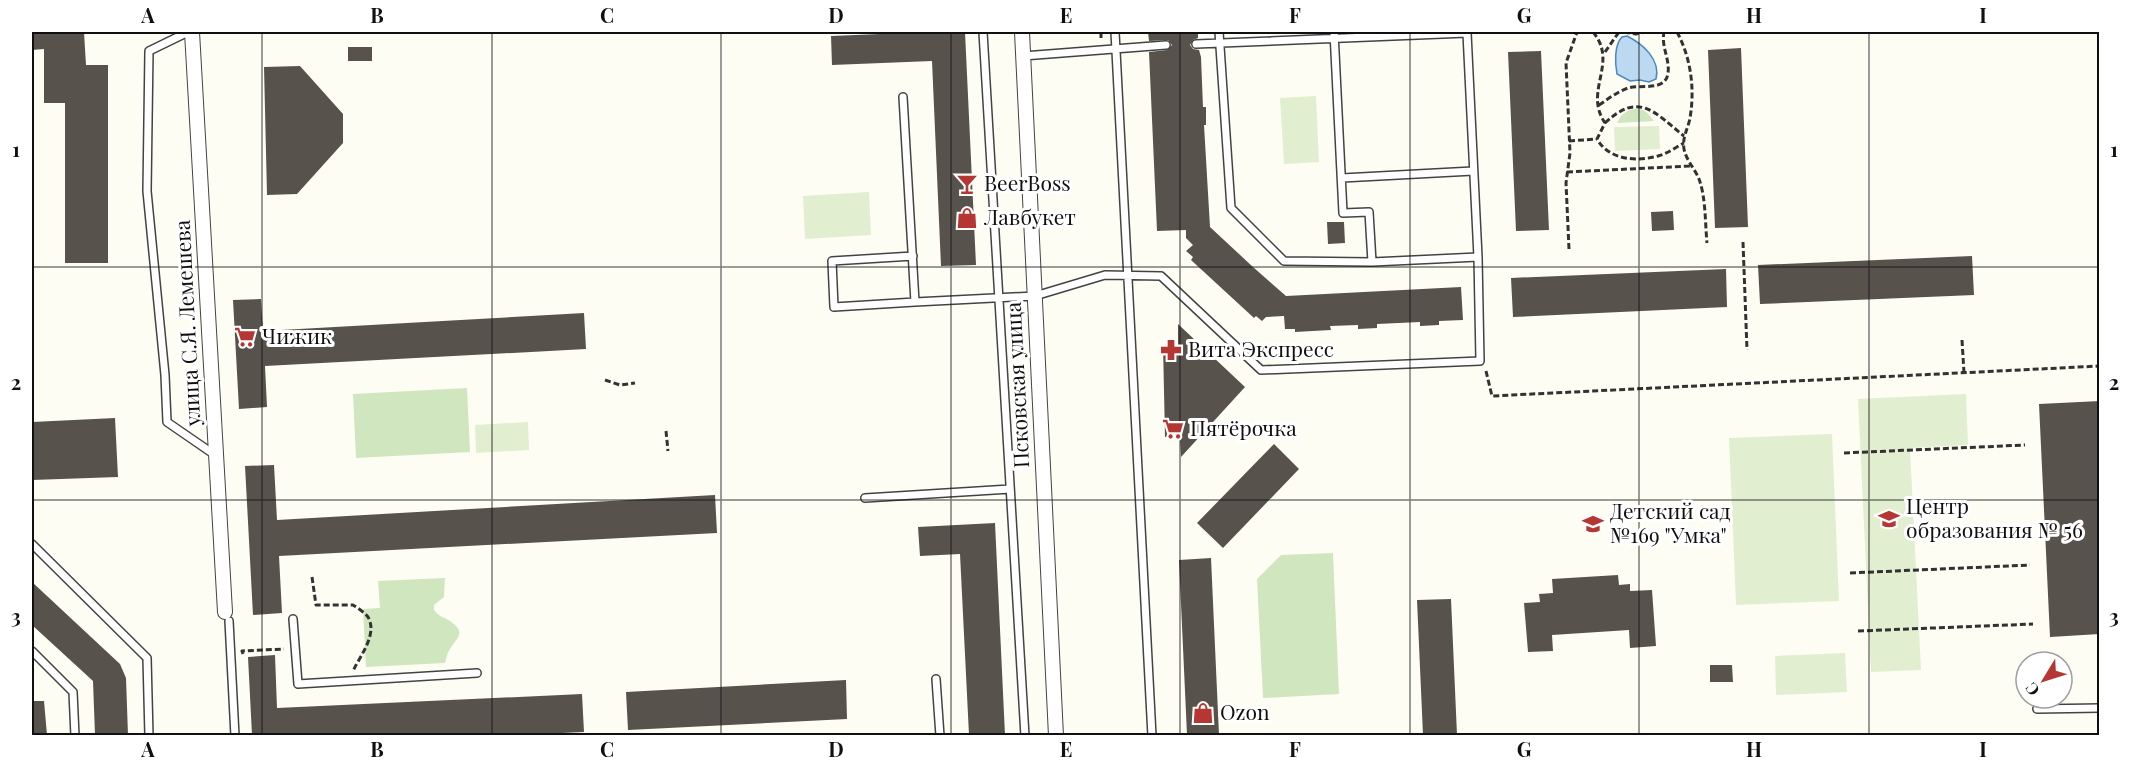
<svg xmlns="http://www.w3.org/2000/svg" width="2131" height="767" font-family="'Playfair Display',serif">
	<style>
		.green { fill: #d0e6bf }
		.pitch { fill: #e2eed0 }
		.water { fill: #bcd9f1; stroke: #4989c2; stroke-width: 1.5 }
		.building { fill: #58524d }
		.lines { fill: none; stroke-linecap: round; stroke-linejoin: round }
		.service-casing { stroke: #434343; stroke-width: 10 }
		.minor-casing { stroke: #434343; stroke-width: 16 }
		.path { stroke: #323232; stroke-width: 3; stroke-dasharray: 6 3; stroke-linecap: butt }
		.service { stroke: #fff; stroke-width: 7 }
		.minor { stroke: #fff; stroke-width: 14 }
		.grid { fill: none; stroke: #101010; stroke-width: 1.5; stroke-opacity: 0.55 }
		.labels { text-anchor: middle; stroke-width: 6; stroke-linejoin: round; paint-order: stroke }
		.poi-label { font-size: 21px; fill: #101010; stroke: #fff; text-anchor: start }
		.street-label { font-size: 21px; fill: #101010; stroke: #fff }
		.neatline { fill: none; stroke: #101010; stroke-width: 2 }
		.grid-label { font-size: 20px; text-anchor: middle; font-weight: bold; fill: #101010 }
	</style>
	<rect width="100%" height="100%" fill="#fefdf4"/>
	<path class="green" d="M1634,109C1644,108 1648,113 1654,121L1617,123C1621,115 1625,111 1634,109Z
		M467,388L470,452L356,458L353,394Z
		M1333,553L1339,694L1263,698L1257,579L1281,555Z
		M445,578L444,597L434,605V610C439,617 444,617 450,621C467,633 457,637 450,649C447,653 446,659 445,663L366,667L363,609L380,608L378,581Z"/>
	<path class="pitch" d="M1316,96L1319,162L1284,164L1280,98Z
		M1659,126L1660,149L1615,151L1614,127Z
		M869,192L871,235L805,239L803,196Z
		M1966,394L1968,445L1910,448L1921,670L1871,672L1858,399Z
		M528,422L529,450L476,453L475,425Z
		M1832,434L1839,601L1736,605L1729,438Z
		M1845,653L1847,692L1776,695L1775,656Z"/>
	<path class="water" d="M1627,36C1643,44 1661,60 1656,79L1649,82L1640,80L1630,81L1617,74C1615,64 1614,45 1622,37Z"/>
	<path class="building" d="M32,32H84L86,65H108V263H65V103H44V49L32,50Z
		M929,32H965L976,265L941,266L932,61L832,65L831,36Z
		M1148,32H1198V38L1193,40L1190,45L1193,49L1199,50L1201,57L1203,107H1206V125H1204L1210,227L1253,267L1286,296L1461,287L1463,320L1439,321V325L1420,326V322L1377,324V328L1358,329V325L1330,326L1331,330L1295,332V329H1285L1284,316L1266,317L1262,321L1256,316L1254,318L1191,260L1193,257L1186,251L1193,245L1186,238V230L1157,231L1149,52L1167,50L1172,45L1168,40L1149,41Z
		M348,47H372V61H348Z
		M1741,48L1748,227L1715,228L1708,50Z
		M1541,51L1549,230L1516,231L1508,52Z
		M300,66L343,114V143L297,194L267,195L264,67Z
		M1673,211L1674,230L1652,231L1651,212Z
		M1327,222H1344L1345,243L1328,244Z
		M1972,256L1974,295L1760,304L1758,265Z
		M1726,269L1727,307L1513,317L1511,278Z
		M261,299L263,331L584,313L586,349L265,366L267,407L239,409L233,300Z
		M1178,324L1245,387L1181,457L1180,436L1165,437L1163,345H1178Z
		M2100,401V634L2050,637L2039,404Z
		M115,418L118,477L32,480V422Z
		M1274,444L1299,469L1223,548L1197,523Z
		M274,465L277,520L715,495L717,533L279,556L282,613L253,615L245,466Z
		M995,523L1005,735H969L960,554L920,556L918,527Z
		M1211,558L1219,735H1187L1179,560Z
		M1618,575L1619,585L1630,584V591L1652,590L1656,646L1630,648L1629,630L1552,635L1553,651L1528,652L1524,603L1540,602L1539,594L1553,593L1552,579Z
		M32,582L120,664L126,678L128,735H95L93,681L32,625Z
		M1451,599L1457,735H1423L1417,600Z
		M275,655L277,708L582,694L584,732L518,735H252L248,657Z
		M1710,665H1732L1733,682H1710Z
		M846,680L847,719L628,730L626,692Z
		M32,701H44L47,735H32Z"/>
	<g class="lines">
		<defs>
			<path id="service" d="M983,32L1025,736
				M1115,32L1152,736
				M1219,32L1231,208L1284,261L1372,262
				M1334,32L1343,213L1369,212L1372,262L1478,257L1467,33
				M192,33L184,34L149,51L147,191L165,375L167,422L215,455
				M1196,44L1467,33V32
				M1023,56L1166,45
				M903,97L915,302L1035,296L1105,275L1161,276L1261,370L1480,361L1478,257
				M1342,178L1473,171
				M913,256L832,261L834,307L915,302
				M865,498L1010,489
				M32,544L147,658L149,736
				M293,619L298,684L477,673
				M229,621L235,736
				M32,651L73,692L75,736
				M936,679L940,736
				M2037,709L2100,708"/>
			<path id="minor" d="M192,32L225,612
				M1022,32L1056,736"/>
		</defs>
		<use href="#service" class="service-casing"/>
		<use href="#minor" class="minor-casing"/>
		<path class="path" d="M1101,32V41
			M1593,32C1619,63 1583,91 1605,123L1597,139C1609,160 1636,162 1658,156C1667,154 1676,147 1684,143
			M1624,32L1636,34L1645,32
			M1677,32C1691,58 1695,89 1690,118C1688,129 1682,137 1684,149C1686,160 1695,169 1699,179C1706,198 1705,223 1707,243
			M1605,52L1619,32
			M1599,105C1608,99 1617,92 1628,88C1640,84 1666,92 1668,73C1670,59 1661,47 1664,32
			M1605,123C1639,91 1654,112 1684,136
			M1569,141L1597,139
			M1567,172L1691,166
			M1743,242L1747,350
			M1569,249L1566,183L1570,153L1566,63L1577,32
			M1962,340L1964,373
			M1486,371L1492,396L2100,366
			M605,380L620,385L635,383
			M666,431L668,451
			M1844,453L2025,445
			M1850,573L2030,565
			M312,577L316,605H353C358,608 365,613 368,617C378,634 360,656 353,671
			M1858,631L2033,624
			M243,654L242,651L284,649"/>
		<use href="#service" class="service"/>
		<use href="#minor" class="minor"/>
	</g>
	<path class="grid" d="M262,32V736M492,32V736M721,32V736M951,32V736M1180,32V736M1410,32V736M1639,32V736M1869,32V736M32,267H2100M32,500H2100"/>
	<defs>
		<symbol id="bar-bare" viewBox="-9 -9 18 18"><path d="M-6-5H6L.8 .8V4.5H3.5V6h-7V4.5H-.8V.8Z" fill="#b53733" stroke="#fff" stroke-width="2.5" paint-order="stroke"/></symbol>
		<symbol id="shop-bare" viewBox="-9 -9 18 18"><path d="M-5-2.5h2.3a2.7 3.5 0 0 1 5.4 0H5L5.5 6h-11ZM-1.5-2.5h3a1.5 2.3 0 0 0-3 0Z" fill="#b53733" stroke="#fff" stroke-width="2.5" paint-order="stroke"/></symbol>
		<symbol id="supermarket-bare" viewBox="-9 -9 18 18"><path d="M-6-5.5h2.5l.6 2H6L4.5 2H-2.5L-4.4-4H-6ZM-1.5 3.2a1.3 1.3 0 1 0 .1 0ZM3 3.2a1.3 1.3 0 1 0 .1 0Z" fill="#b53733" stroke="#fff" stroke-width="2.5" paint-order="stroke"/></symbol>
		<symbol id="pharmacy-bare" viewBox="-9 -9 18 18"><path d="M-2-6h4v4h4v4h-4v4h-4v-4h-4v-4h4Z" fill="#b53733" stroke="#fff" stroke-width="2.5" paint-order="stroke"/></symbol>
		<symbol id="school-bare" viewBox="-9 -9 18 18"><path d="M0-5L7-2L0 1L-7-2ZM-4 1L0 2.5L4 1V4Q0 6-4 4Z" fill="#b53733" stroke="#fff" stroke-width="2.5" paint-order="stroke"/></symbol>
	</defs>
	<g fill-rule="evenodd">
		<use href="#bar-bare" x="952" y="169" width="30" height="30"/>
		<use href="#shop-bare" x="952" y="203" width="30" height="30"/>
		<use href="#supermarket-bare" x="230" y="322" width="30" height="30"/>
		<use href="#pharmacy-bare" x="1156" y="335" width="30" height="30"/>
		<use href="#supermarket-bare" x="1158" y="414" width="30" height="30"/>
		<use href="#school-bare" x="1874" y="504" width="30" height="30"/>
		<use href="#school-bare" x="1578" y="509" width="30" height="30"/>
		<use href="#shop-bare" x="1188" y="698" width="30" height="30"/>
	</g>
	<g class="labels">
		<g class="poi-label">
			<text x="984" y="191">BeerBoss</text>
			<text x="984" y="225">Лавбукет</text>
			<text x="262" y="344">Чижик</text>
			<text x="1188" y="357">Вита Экспресс</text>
			<text x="1190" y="436">Пятёрочка</text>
			<text x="1906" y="514">Центр<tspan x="1906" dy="24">образования № 56</tspan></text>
			<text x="1610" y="519">Детский сад<tspan x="1610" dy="24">№169 "Умка"</tspan></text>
			<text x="1220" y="720">Ozon</text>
		</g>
		<g class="street-label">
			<text transform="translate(188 323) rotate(-93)" y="7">улица С.Я. Лемешева</text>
			<text transform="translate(1018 385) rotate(-93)" y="7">Псковская улица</text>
		</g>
	</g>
	<rect width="2131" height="767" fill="none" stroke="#ffffff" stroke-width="66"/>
	<g transform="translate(2044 680) rotate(232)"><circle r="28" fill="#ffffff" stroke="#9f9f9f" stroke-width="1.5"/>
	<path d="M0-4.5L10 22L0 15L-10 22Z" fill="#b53733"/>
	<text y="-9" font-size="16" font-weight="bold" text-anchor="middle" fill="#101010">С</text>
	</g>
	<rect x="33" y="33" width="2065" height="701" class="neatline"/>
	<g class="grid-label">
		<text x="148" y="23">A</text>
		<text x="377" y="23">B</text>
		<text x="607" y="23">C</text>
		<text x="836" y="23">D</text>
		<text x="1066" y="23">E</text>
		<text x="1295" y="23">F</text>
		<text x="1524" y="23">G</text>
		<text x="1754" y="23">H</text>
		<text x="1983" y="23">I</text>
		<text x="16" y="157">1</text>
		<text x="2114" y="157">1</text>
		<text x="16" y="390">2</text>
		<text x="2114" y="390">2</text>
		<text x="16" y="624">3</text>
		<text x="2114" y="624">3</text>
		<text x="148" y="757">A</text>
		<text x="377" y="757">B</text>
		<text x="607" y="757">C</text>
		<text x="836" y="757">D</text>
		<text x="1066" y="757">E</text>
		<text x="1295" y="757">F</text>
		<text x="1524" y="757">G</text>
		<text x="1754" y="757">H</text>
		<text x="1983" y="757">I</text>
	</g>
</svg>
